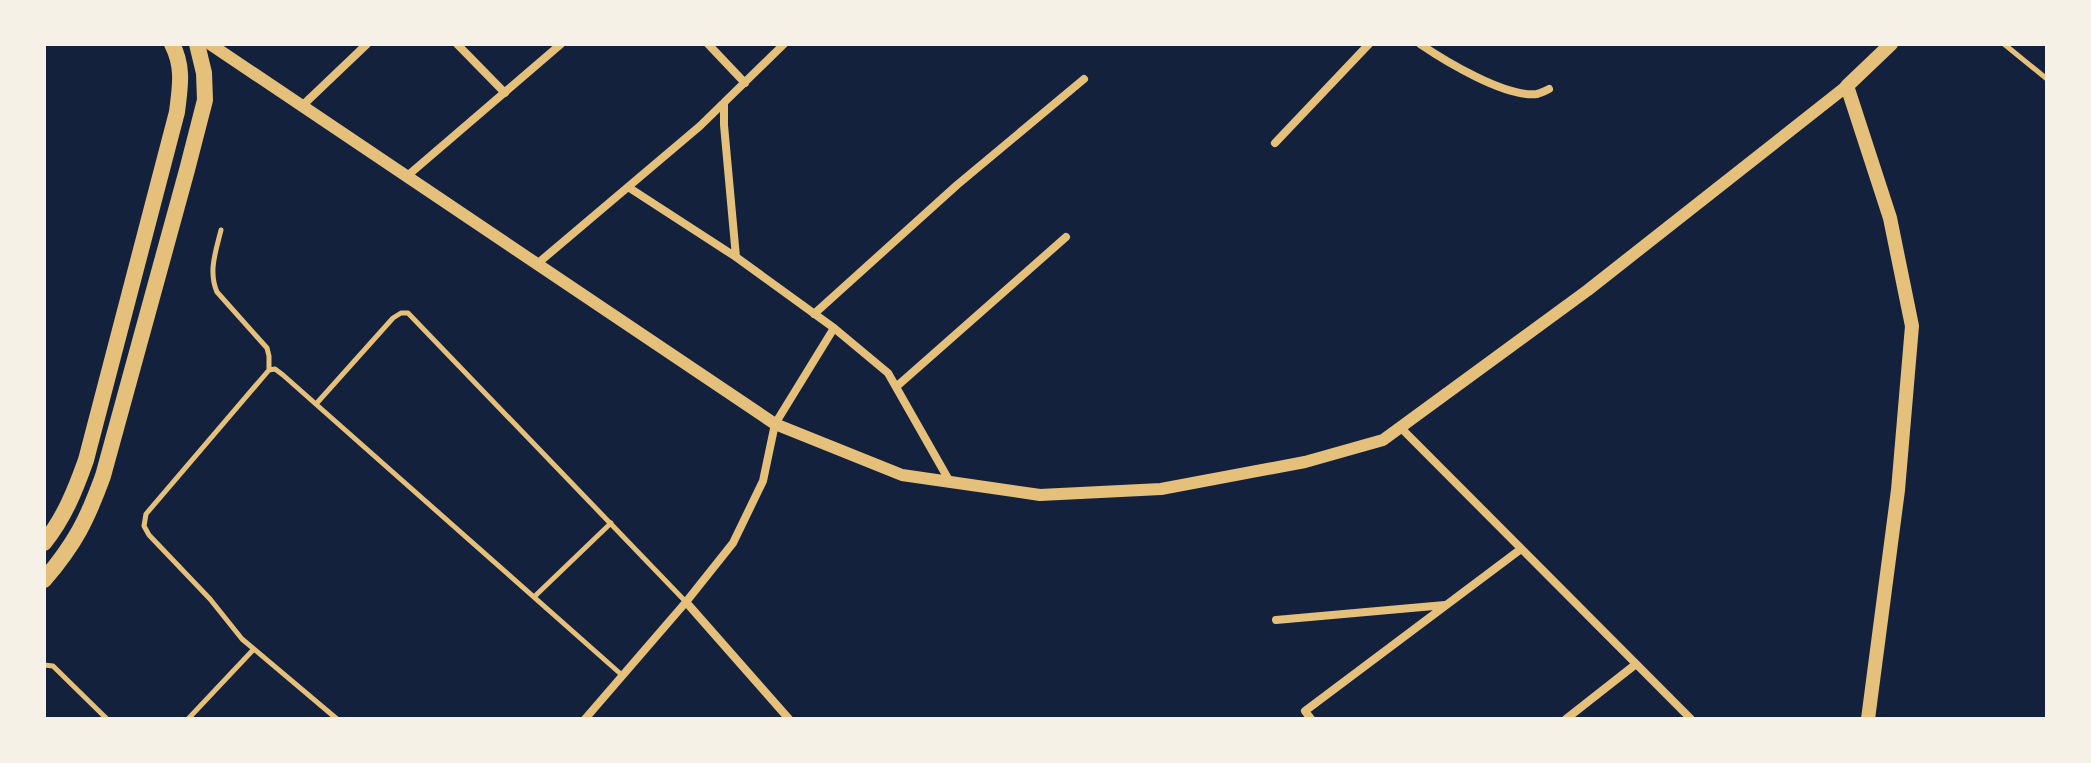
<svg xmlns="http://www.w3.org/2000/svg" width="2091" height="763" font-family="Mulish,sans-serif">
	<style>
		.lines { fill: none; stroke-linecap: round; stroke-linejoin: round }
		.service { stroke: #e5c07b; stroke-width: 5 }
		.minor { stroke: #e5c07b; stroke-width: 8 }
		.tertiary { stroke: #e5c07b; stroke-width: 12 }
		.secondary { stroke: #e5c07b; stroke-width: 14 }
		.primary { stroke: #e5c07b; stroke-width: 16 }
	</style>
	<rect width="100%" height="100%" fill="#14213d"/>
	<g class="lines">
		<path class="service" d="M2004,44L2047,79
			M221,230C216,251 208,271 217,292L267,348L269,356V370
			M316,404L393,318L401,313H408L686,602
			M534,597L611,523
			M44,665L53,666L107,719
			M188,719L253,650
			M337,719L242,639L210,599L149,535L144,526L146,514L269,370L275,369L283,375L623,676"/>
		<path class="minor" d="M457,44L505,93
			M708,44L745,83
			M1420,44C1445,61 1506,98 1537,94C1541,93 1545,91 1549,89
			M724,103V125L736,257
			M303,105L367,44
			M1275,143L1369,44
			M406,177L561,44
			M628,187L736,257L834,328L888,373L950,482
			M537,264L700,126L784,44
			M814,314L957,185L1084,79
			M896,387L1066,237
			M1400,427L1691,719
			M686,602L789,719
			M1276,620L1445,605
			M585,719L686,602L733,543L763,481L775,424L834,328
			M1311,719L1305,711L1521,549
			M1566,719L1636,664"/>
		<path class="tertiary" d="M210,44L775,424L902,475L1040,495L1161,489L1305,462L1383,440L1588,290L1847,86"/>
		<path class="secondary" d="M1868,719L1898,490L1912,326L1890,218L1847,86L1891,44"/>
		<path class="primary" d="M44,543C64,518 75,491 86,460L177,112C180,87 184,67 172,44
			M44,580C75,544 87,520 103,476L187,170L205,100L204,73L197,44"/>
	</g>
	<rect width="2091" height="763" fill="none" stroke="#f6f1e7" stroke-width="92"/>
</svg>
